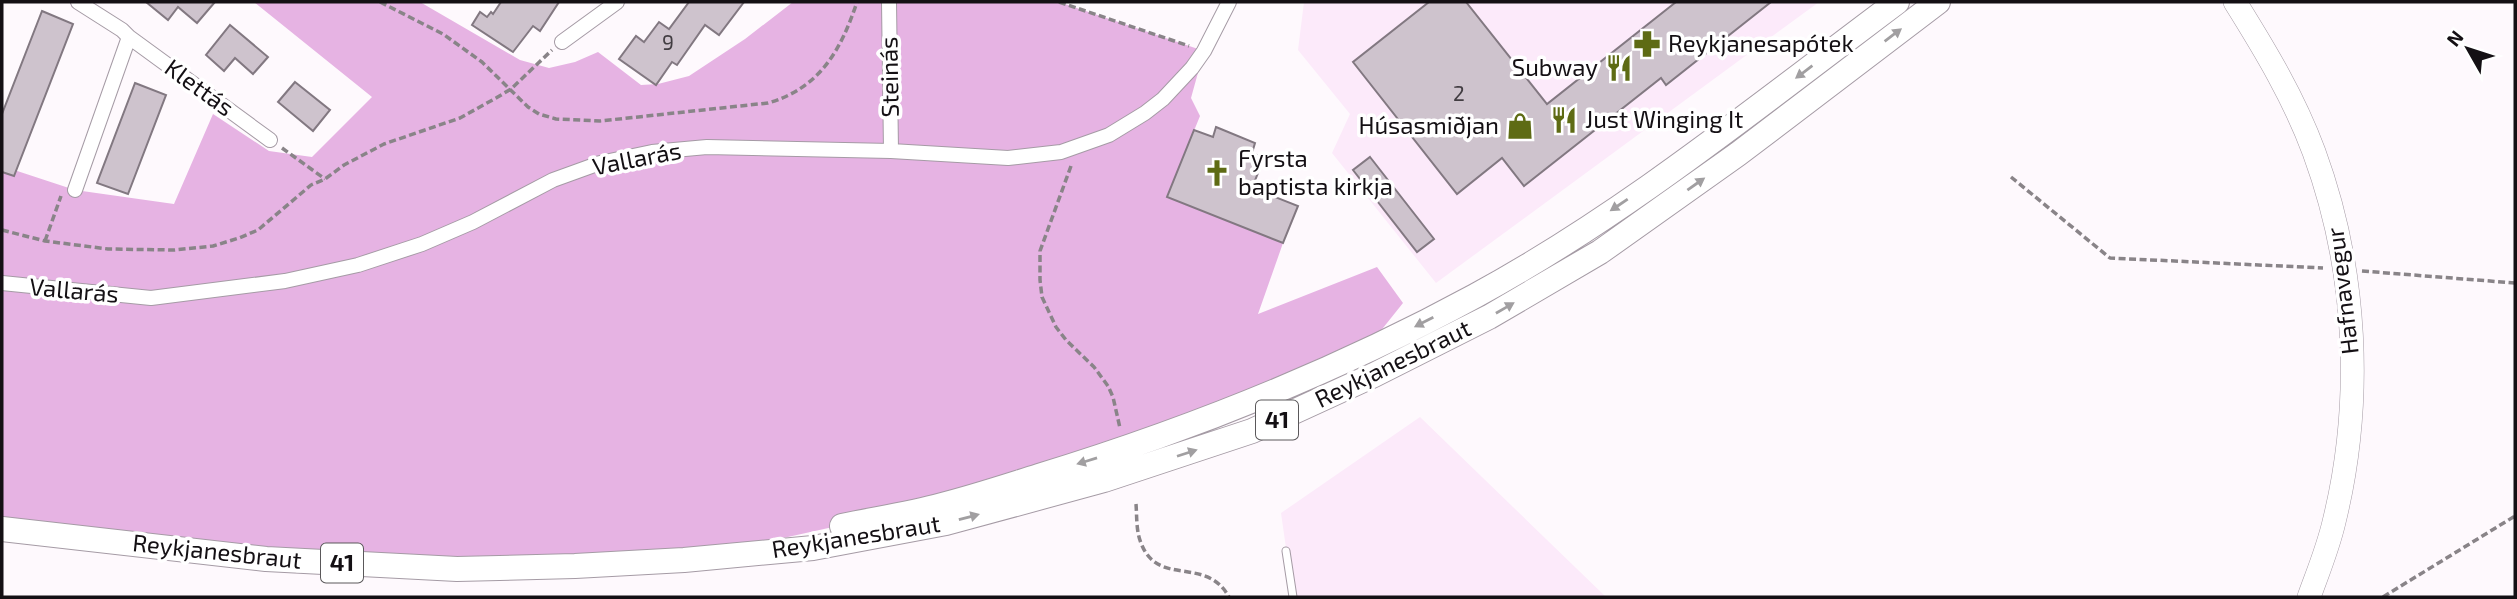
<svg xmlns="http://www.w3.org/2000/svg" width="2517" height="599" font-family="'Exo 2',sans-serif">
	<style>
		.built { fill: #fceafa }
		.green { fill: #e6b3e3 }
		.building { fill: #cec3cd; stroke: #827881; stroke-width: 2 }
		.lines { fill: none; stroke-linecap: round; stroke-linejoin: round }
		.service-casing { stroke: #a59ba5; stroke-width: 9 }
		.minor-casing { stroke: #a59ba5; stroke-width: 16 }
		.primary-casing { stroke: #a59ba5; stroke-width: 24 }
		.trunk-casing { stroke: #a59ba5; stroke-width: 26 }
		.path { stroke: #898488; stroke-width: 3.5; stroke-dasharray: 7 3.5; stroke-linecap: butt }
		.service { stroke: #fff; stroke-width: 7 }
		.minor { stroke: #fff; stroke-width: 14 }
		.primary { stroke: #fff; stroke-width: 23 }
		.trunk { stroke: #fff; stroke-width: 24 }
		.oneway { fill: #a19fa1 }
		.labels { text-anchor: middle; stroke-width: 7; stroke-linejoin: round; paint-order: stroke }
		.number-label { font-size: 21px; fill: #423d42 }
		.shield { fill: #fff; stroke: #5a585a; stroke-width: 2 }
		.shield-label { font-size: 23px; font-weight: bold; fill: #141014 }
		.poi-label { font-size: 24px; fill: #141014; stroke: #fff; text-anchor: start }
		.street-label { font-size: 24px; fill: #141014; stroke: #fff }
	</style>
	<rect width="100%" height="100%" fill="#fef9fd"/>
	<path class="built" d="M1304,2H1819L1436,283L1332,153L1350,114L1298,50Z
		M1420,417L1606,597H1293L1281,513Z"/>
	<path class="green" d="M254,2H420L520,60L549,68L575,62L598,52L641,85L658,84L689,76L745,39L793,2H1059L1204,51L1191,98L1200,116L1167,197L1283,243L1258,314L1377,267L1403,303L1363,353L941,503L684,560L266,559L2,531V166L75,190L174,204L213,114L269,151L312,157L372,97Z"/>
	<path class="building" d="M146,2H215L197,23L178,7L168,20Z
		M501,2H559L540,31L533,26L513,52L472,25L480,12L487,17L491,12L493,14Z
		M689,2H744L719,35L705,25L677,65L672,62L656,85L619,59L636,36L644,42L659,22L669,29Z
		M1429,2H1466L1547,104L1676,2H1771L1666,85L1661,78L1524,186L1502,158L1457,194L1353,62Z
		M42,11L73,24L14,176L2,172V114Z
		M230,25L268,57L253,74L235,58L224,71L206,55Z
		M295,82L330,110L313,131L278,102Z
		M135,83L166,95L128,194L97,183Z
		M1216,127L1255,143L1252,153L1264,158L1252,188L1298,206L1283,243L1167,197L1194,130L1213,137Z
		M1370,157L1434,239L1417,252L1353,170Z"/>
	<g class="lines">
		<defs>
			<path id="service" d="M1286,551L1293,597"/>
			<path id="minor" d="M78,2L122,30L129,37L270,140
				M889,2L891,151
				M562,42L617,2
				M75,190L129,37
				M2,283L151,298L285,281L358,265L422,244L473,222L553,180L600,163L652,152L707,147L891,151L1008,158L1061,152L1109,135L1145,113L1163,99L1192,68L1204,51L1229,2"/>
			<path id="primary" d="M2235,2C2265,50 2294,98 2314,152C2357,269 2364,400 2334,522C2328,548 2318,572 2309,597"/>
			<path id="trunk" d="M842,526C875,519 909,514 942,505C974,497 1007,486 1039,476C1189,430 1337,371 1475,296C1626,214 1760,104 1897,2
				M2,529L266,559L457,569L575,566L684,560L813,548L946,523L1104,480L1252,431L1374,375L1489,317L1600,252L1738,154L1938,2"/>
		</defs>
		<use href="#service" class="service-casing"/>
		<use href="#minor" class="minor-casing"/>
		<use href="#primary" class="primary-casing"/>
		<use href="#trunk" class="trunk-casing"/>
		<path class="path" d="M380,2L443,34L482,62L528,107L539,114L556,119L600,121L768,103C820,88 841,50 857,2
			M1059,2L1189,46
			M282,148L325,179
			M1071,166L1040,251V280L1042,297L1056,327L1066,340L1094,367L1108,386L1113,397L1120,428
			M2011,177L2110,258L2323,268
			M2,230L45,241L108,249L174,250L213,246L239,238L258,230L311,185L325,179L344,165L384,144L460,118L496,98L511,89L552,50
			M45,241L61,196
			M2362,271L2515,283
			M1136,504C1137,517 1136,531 1141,543C1158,588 1206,555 1229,597
			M2383,597L2515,516"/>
		<use href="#service" class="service"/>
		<use href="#minor" class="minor"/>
		<use href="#primary" class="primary"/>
		<use href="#trunk" class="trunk"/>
	</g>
	<defs><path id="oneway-solid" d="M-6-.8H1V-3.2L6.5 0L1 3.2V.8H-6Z" transform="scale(1.75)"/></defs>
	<g class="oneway">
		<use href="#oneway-solid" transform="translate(1893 35) rotate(-37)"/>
		<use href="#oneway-solid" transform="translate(1804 72) rotate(143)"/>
		<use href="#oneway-solid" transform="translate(1696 184) rotate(-35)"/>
		<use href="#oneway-solid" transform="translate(1619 205) rotate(146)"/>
		<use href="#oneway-solid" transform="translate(1505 308) rotate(-30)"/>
		<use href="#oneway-solid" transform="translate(1424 322) rotate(153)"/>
		<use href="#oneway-solid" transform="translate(1187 453) rotate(-18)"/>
		<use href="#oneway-solid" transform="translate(1087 461) rotate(163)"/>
		<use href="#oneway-solid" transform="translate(969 517) rotate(-15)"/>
	</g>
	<defs>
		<symbol id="pharmacy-bare" viewBox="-9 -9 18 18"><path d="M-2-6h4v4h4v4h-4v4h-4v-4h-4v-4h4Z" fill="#5e6b14" stroke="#fff" stroke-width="2.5" paint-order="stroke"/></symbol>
		<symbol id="restaurant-bare" viewBox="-9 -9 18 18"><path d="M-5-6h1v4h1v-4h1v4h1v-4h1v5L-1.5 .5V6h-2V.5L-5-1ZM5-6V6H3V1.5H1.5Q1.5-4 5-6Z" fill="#5e6b14" stroke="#fff" stroke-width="2.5" paint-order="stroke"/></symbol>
		<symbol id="shop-bare" viewBox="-9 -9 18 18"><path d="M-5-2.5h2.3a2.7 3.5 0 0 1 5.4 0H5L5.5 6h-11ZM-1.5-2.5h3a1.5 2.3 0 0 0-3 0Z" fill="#5e6b14" stroke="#fff" stroke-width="2.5" paint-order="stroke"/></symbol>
		<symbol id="church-bare" viewBox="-9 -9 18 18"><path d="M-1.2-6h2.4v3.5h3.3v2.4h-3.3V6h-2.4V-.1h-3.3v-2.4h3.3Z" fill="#5e6b14" stroke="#fff" stroke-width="2.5" paint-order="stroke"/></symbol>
	</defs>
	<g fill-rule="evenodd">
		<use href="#pharmacy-bare" x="1628" y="25" width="38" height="38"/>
		<use href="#restaurant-bare" x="1600" y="49" width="38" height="38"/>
		<use href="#restaurant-bare" x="1545" y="101" width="38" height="38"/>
		<use href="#shop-bare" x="1501" y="107" width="38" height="38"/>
		<use href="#church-bare" x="1198" y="154" width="38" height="38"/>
	</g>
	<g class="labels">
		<g class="number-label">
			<text x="668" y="50">9</text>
			<text x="1459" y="101">2</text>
		</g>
		<g class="shield">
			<rect x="1256" y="400.5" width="42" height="39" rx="5"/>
			<rect x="321" y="543.5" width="42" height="39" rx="5"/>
		</g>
		<g class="shield-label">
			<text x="1277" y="428">41</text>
			<text x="342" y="571">41</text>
		</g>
		<g class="poi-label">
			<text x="1668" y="52">Reykjanesapótek</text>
			<text x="1598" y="76" text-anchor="end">Subway</text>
			<text x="1585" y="128">Just Winging It</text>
			<text x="1499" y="134" text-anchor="end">Húsasmiðjan</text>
			<text x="1238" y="167">Fyrsta<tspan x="1238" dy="28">baptista kirkja</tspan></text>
		</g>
		<g class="street-label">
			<text transform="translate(890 77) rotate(-91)" y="8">Steinás</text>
			<text transform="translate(199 88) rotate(36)" y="8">Klettás</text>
			<text transform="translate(637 159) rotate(-11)" y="8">Vallarás</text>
			<text transform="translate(74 291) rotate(5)" y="8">Vallarás</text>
			<text transform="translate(2343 291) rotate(-97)" y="8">Hafnavegur</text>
			<text transform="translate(1393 364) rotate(-26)" y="8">Reykjanesbraut</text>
			<text transform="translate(856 537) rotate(-9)" y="8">Reykjanesbraut</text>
			<text transform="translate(217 552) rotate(6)" y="8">Reykjanesbraut</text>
		</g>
	</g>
	<rect width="2517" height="599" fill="none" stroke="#141014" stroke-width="7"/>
	<g transform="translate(2468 49) rotate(309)" stroke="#ffffff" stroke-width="5" paint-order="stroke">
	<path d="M0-5L12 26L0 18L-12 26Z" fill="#141014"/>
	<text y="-10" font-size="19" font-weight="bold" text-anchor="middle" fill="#141014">N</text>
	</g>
</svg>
